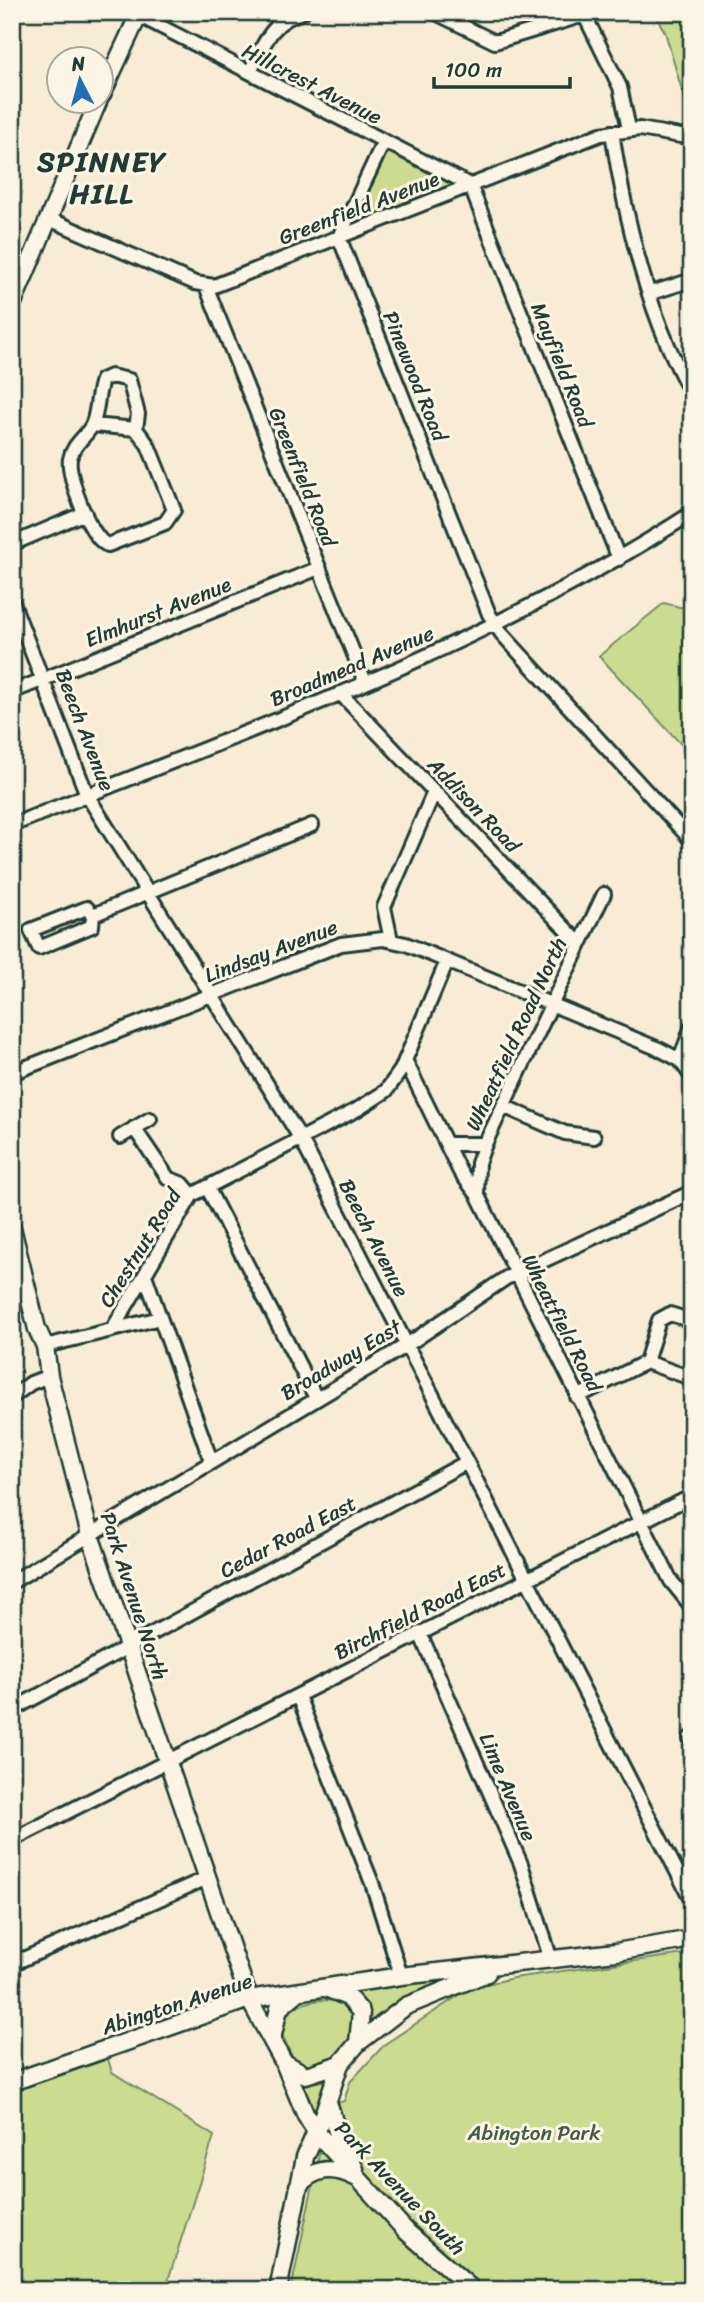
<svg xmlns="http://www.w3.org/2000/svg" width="704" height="2302" font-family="Sriracha,sans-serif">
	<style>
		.green { fill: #cbdc91; stroke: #758c62; stroke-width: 2 }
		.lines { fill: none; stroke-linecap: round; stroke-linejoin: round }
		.minor-casing { stroke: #1f3d34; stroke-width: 18 }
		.major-casing { stroke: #1f3d34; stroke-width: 21 }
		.minor { stroke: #fcf5e5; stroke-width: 12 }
		.major { stroke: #fcf5e5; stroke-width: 16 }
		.labels { text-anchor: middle; stroke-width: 6; stroke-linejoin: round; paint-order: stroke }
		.street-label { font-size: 21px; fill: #1f3d34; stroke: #fcf5e5 }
		.park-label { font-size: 21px; fill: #415d47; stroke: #fcf5e5 }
		.district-label { font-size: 28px; font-weight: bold; letter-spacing: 2px; fill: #1f3d34; stroke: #fcf5e5 }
	</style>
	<rect width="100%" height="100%" fill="#f8ecd6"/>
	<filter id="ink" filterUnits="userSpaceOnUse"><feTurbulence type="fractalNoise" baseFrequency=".0143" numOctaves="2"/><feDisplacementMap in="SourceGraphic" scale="14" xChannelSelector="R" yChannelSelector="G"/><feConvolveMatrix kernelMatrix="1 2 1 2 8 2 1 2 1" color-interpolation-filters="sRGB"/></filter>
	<g filter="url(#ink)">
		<path class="green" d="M653,12H692V125L665,32Z
			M383,143L470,185L339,237Z
			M664,603L692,610V756L599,656Z
			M692,1953V2290H291L326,2121L333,2104L344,2101L350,2082L385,2044L470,1988L513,1978Z
			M439,1978L440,1985L367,2030L368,2015L347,1990Z
			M320,2000L339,2001L352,2011L353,2034L331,2061L309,2069L294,2061L280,2030C287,2008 299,2003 320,2000Z
			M108,2059L112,2072L214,2136L165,2290H12V2092Z
			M329,2079L315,2119L307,2106L301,2080L318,2082Z"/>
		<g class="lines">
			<defs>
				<path id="minor" d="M434,12L495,42L584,15
					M583,12L620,87L629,129
					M138,15L470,185L619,559
					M250,72C263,46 271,20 303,12
					M612,132C625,217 649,319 692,394
					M383,143L339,237L489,614L502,634L692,841
					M47,218L195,283L214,286L601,134L640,129L692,138
					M206,286L365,682
					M651,293L692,280
					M111,376L129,380L138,414L136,429L148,445L174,510L165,523L108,545C91,541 67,476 70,459C73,443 88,436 93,423C98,409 97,394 102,380Z
					M93,425L136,429
					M12,544L85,513
					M12,601L87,795L301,1139L692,1901
					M12,692L319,568
					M340,693L580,944
					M12,825C244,732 482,649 692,513
					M93,915L87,908L31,930L39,948L92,926L93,915L312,825
					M391,940L384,907L434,792
					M405,1060L460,1172L477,1194L671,1581L692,1607
					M680,1060L692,1026
					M12,1073L341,944L383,939L406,944L659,1049L680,1060L692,1077
					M503,1106L565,1133L594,1137
					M134,1128L168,1178L183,1184L192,1195
					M120,1137L150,1119
					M446,1144H485
					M207,1187L316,1398
					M477,1194L478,1163L485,1144L604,894
					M145,1275L211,1461
					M112,1330L160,1318
					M45,1346L112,1330L192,1195L358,1109L386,1091L401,1070L447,961
					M646,1362L688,1377L692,1374
					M12,1397L31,1383L49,1376
					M577,1397L646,1362L659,1320L670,1314L692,1321
					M12,1582L407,1345L506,1278L692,1192
					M420,1633L521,1864L551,1960
					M298,1696L372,1883L401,1976
					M12,1710L467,1462
					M690,1738L692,1739
					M12,1840L692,1496
					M12,1964L207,1878"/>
				<path id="major" d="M102,94L140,12
					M12,305L98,102
					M12,1228L37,1329L45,1346L49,1376L90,1535L249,1999L284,2063L306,2116L316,2132L407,2232L473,2290
					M326,1988L348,1997L361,2012L358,2043
					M272,2039L279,2008L297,1993
					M285,2063L306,2075L340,2064
					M12,2082L249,1999L401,1976L616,1952L692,1939
					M328,2102L338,2134L355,2169
					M298,2186C315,2167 333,2166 355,2177
					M278,2290L305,2157L322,2118L340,2064L358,2043L406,2006L487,1973"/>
			</defs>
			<use href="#minor" class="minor-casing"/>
			<use href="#major" class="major-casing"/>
			<use href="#minor" class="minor"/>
			<use href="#major" class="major"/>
		</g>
	</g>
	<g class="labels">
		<g class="street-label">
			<text transform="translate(312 84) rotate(27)" y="7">Hillcrest Avenue</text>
			<text transform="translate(359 208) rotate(-21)" y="7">Greenfield Avenue</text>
			<text transform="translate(562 365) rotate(68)" y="7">Mayfield Road</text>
			<text transform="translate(415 376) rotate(68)" y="7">Pinewood Road</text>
			<text transform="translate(303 477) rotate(68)" y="7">Greenfield Road</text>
			<text transform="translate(158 612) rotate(-22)" y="7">Elmhurst Avenue</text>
			<text transform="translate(352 666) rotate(-23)" y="7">Broadmead Avenue</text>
			<text transform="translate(85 730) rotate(69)" y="7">Beech Avenue</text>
			<text transform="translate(474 805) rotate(46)" y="7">Addison Road</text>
			<text transform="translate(271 951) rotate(-21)" y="7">Lindsay Avenue</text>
			<text transform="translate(516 1034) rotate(-65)" y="7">Wheatfield Road North</text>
			<text transform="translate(374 1238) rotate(63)" y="7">Beech Avenue</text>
			<text transform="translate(140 1248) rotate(-58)" y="7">Chestnut Road</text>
			<text transform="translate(562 1323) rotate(63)" y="7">Wheatfield Road</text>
			<text transform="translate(341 1360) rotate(-31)" y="7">Broadway East</text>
			<text transform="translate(288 1537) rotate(-28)" y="7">Cedar Road East</text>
			<text transform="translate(134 1596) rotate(72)" y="7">Park Avenue North</text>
			<text transform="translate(420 1611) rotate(-27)" y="7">Birchfield Road East</text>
			<text transform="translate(508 1787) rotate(67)" y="7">Lime Avenue</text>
			<text transform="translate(177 2004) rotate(-18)" y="7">Abington Avenue</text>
			<text transform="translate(400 2188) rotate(46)" y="7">Park Avenue South</text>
		</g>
		<g class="park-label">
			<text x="534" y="2140">Abington Park</text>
		</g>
		<g class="district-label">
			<text x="102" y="171">SPINNEY<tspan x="102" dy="32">HILL</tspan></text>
		</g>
	</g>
	<rect width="704" height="2302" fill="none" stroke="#fcf5e5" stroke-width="42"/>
	<rect x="21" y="21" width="662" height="2260" fill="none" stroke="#1f3d34" stroke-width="2.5" filter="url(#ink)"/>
	<g transform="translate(80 80) rotate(354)"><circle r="33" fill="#fcf5e5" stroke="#a4ab9e" stroke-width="2"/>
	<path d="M0-5L12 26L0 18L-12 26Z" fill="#1f6fb2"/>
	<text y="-10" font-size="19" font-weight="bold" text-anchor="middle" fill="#1f3d34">N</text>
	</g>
	<path d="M434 77v10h136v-10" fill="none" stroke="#1f3d34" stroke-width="3.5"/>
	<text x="445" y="77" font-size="21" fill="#1f3d34" stroke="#fcf5e5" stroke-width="5" paint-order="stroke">100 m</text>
</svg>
